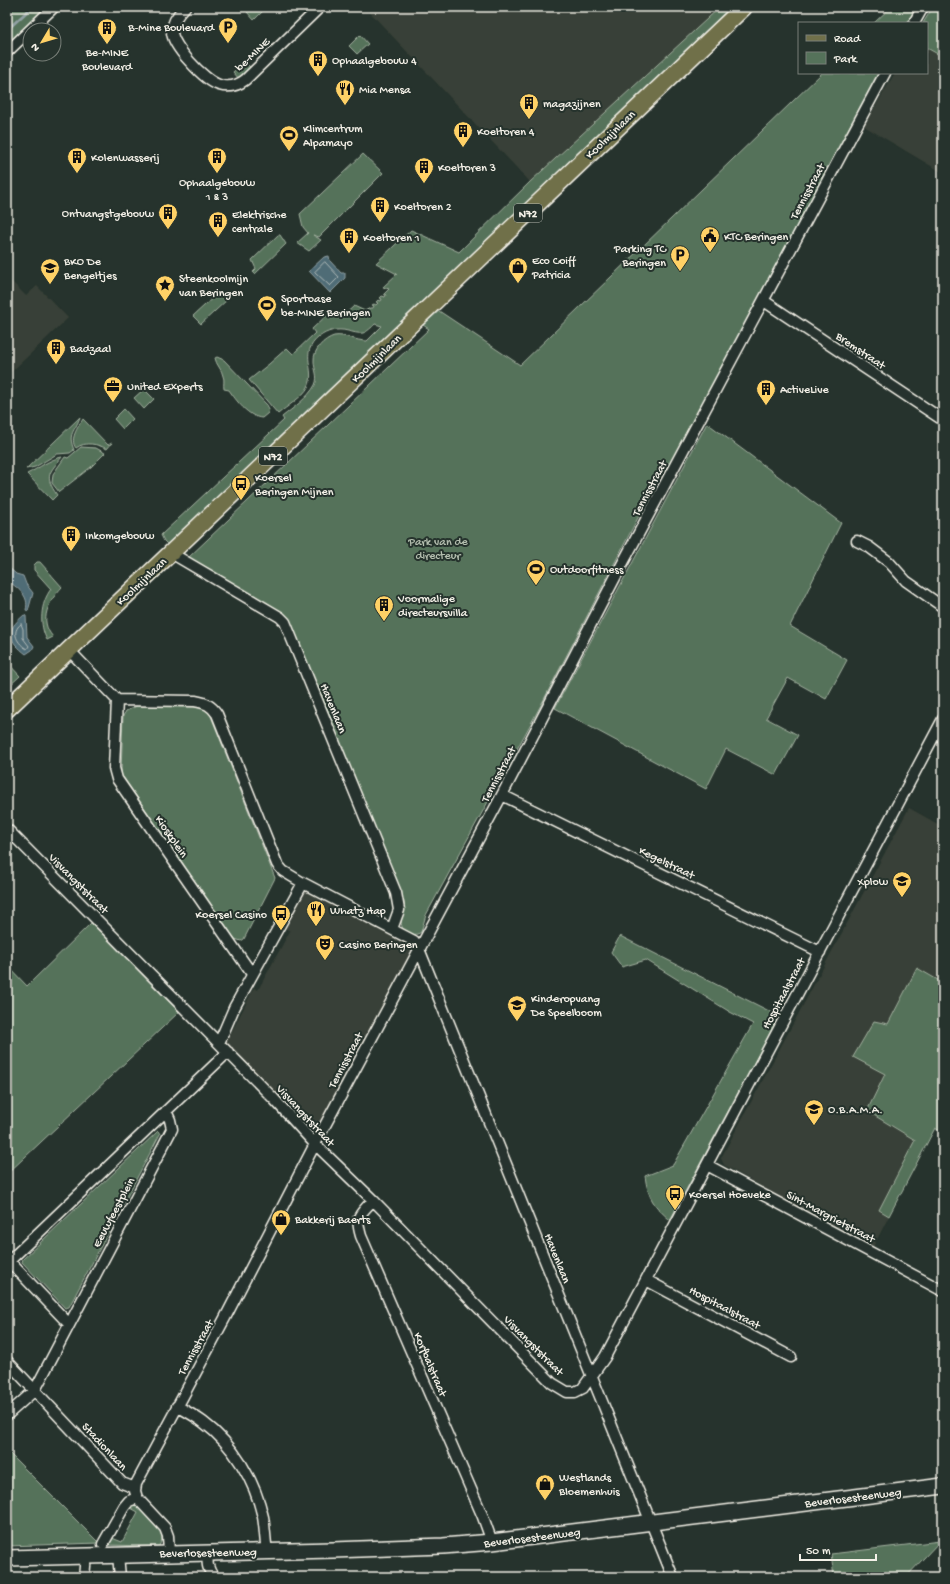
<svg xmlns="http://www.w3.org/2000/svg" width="950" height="1584" font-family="'Gochi Hand',sans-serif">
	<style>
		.built { fill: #394137 }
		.green { fill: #55725a; stroke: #a4b2a1 }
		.water { fill: #506c76; stroke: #92a1a4 }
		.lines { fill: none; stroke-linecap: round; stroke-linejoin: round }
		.shore { stroke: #b2bcba; stroke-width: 1 }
		.stream { stroke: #92a1a4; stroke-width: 3 }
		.street-casing { stroke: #f4f1e8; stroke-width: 13 }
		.secondary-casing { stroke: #f4f1e8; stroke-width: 18 }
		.primary-casing { stroke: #f4f1e8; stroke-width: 19 }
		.street { stroke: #26332d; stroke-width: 10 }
		.secondary { stroke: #26332d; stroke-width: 15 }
		.primary { stroke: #70704a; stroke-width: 16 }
		.labels { text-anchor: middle; stroke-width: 4; stroke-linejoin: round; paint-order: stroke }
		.shield { fill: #26332d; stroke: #b6b8b0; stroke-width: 1 }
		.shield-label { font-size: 11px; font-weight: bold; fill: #f4f1e8 }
		.poi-label { font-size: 12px; fill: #f4f1e8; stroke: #26332d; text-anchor: start }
		.street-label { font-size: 12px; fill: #f4f1e8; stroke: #26332d }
		.park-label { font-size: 12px; fill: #b4beaf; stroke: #26332d }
	</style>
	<rect width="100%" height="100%" fill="#26332d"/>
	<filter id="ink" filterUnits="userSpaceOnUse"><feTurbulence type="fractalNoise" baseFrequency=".025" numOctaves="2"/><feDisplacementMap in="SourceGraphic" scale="8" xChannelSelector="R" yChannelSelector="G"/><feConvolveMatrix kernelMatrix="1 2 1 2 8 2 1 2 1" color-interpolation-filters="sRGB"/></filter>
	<g filter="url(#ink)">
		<path class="built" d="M365,7H720L530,182Z
			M927,48L943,57V173L864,126L895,73H927Z
			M10,280L26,296L37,286L68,318L7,376V283Z
			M909,808L943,827V983L917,969L888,1024L885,1074L867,1111L915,1140L879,1210L889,1216L872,1249L724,1165L721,1158Z
			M307,890L407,942L410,946L411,951L321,1125L314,1131L308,1130L225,1042L226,1036L229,1037L254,988L258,990L290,931L285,928L301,900L297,898L304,891Z"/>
		<path class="green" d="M7,7H41L39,8L43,13L7,47Z
			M252,7H263L265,9L254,20L247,12Z
			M720,7H731L168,545L164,541L161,535L284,420L282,417C293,408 308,398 315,385C319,376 314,370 314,361C313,350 324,339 334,336C345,334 355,341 367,341L382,326L375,324C372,327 367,332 363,333C358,334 353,332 348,331C337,328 327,331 319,337C298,354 317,369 308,387C304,396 286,407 278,414L249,380L269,364L287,348L293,354L315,333L312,329L327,315L341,318L354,306L365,311L370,308H373L374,306L372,305L374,304L376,305L378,303L376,302L378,300L381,301L382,299L380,298L382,296L385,297L386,295L384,294L389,289L383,287L397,274L376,263L411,230L459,252L530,182Z
			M891,7H916L907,23H874Z
			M933,7H943V57L927,48V23H923Z
			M360,35L368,44L357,54L349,46Z
			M245,62L252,69L240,80L233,72Z
			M822,73H878L669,465L658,479L541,705L426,915L421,932C417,935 413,935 409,933C394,927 406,913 404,902L294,631L188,558L429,329L423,325L439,311L520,365Z
			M363,154L383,173L319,237L313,235L321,240L309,251L297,243L308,233L303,227L300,214Z
			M278,235H280L286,244L255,274L253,272L256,269L252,260Z
			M222,293L228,299L201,324L193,316L217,294Z
			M217,357L224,360L267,405L269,409L268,413L262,418C248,417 236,400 229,390L224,389C223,384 225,380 223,376C222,369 216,365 215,358Z
			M144,389L154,399L144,409L134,398Z
			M124,409L133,419L123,429L114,419Z
			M80,417C75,432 67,433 74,450L70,453L57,454L35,467L26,469Z
			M83,419L108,445L112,443L107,449C98,444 85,441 76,448C69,439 78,427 83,419Z
			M707,423L841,523L790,626L847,660L826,699L788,678L766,718L798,735L776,775L726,749L706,789L555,708Z
			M81,447L96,448L105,453L91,467L59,492L52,483L53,474L65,457L68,458Z
			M62,457C49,473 44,476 57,495L52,500L27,474C39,468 50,459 62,457Z
			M37,562H40L62,587C49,601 38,620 53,637L47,640C39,625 40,604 51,589L34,570V565Z
			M7,662L20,676L7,688Z
			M137,706L202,707L209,711L275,878L244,939L241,941L235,939L121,774L123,716L126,711Z
			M91,923L179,1012L7,1174V965L27,986Z
			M620,936L779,1016L670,1220C654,1206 648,1198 645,1176L673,1165L753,1024L730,1012L646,960L622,967L611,952Z
			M917,968L943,983V1133L935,1128L889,1216L879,1210L915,1140L867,1111L885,1074L853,1057L874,1021L888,1024Z
			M158,1131L160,1134L69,1307L65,1308L22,1262L23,1259Z
			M7,1451L99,1543L7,1546Z
			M136,1504L161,1531L162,1540L159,1546L105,1545L106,1542L112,1538L122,1542L138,1512L129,1507Z
			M940,1541L906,1577H834L831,1554Z"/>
		<path class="water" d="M329,256L330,261L341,273H345V278L330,293L309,271L324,257Z
			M7,566L16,574L23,576L26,584L33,593L28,611L26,610C30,595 17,588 7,580Z
			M24,615L26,616L27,637L34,646L32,650L26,654C22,651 19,648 16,645C5,632 14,624 24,615Z"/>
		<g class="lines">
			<path class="shore" d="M325,262L339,277L330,286L315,272Z
				M21,624L23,629V638L29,646L27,649C18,644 10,632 21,624Z"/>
			<path class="stream" d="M7,30L32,7"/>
			<defs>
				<path id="street" d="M185,7C179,13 172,21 172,31C171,45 205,81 219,85C229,88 237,86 245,80L320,7
					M914,23L923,7
					M7,52L54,7
					M764,301L943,420
					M857,541L869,547L889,562L906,581L943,607
					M171,553L280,617L285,622L396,893L399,910L392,929
					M69,650L117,700L195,701C206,703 211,705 217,714L277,864L283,871L303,883L414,941L419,949L673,1577
					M117,700L114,768L117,779L252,974
					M502,795L820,952
					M7,829L274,1099L315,1144L373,1200L552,1383L567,1392H575L583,1388L605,1357L943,719
					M219,1043L234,1008L303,883
					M707,1165L943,1291
					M373,1200C359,1216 355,1215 361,1236L483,1517L492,1542
					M9,1261L69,1324
					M7,1263L228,1052
					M646,1280L791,1357
					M7,1361L122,1483L135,1488
					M177,1406C186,1411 195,1416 203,1422C234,1445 255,1481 263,1517C265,1528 265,1540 267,1551
					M7,1415L35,1390L172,1129L170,1120L166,1111
					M103,1544L124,1507L129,1501L137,1498
					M169,1553L168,1536L165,1528L137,1498L135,1491L136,1484L225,1318L315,1144L502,795L618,572L885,73
					M208,1553C207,1563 207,1569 214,1577
					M118,1555L120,1577
					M84,1577L86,1556"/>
				<path id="secondary" d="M7,1558L333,1550L443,1546L492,1542L943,1486"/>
				<path id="primary" d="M7,709L744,7"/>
			</defs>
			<use href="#street" class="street-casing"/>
			<use href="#secondary" class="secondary-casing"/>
			<use href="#primary" class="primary-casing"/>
			<use href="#street" class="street"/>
			<use href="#secondary" class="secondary"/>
			<use href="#primary" class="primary"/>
		</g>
	</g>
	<defs>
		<symbol id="parking-pin" viewBox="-11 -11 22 30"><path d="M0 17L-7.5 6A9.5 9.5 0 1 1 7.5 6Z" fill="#ffd166" stroke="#26332d"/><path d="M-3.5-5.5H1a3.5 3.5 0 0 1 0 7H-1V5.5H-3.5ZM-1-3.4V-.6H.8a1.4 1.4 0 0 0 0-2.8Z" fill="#111"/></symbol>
		<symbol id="building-pin" viewBox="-11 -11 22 30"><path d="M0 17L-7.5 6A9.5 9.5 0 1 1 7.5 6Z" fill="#ffd166" stroke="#26332d"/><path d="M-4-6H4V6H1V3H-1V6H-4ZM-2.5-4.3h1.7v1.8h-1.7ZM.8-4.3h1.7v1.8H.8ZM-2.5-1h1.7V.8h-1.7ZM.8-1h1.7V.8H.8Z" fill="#111"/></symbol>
		<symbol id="restaurant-pin" viewBox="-11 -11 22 30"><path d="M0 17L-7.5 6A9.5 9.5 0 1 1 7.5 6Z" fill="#ffd166" stroke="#26332d"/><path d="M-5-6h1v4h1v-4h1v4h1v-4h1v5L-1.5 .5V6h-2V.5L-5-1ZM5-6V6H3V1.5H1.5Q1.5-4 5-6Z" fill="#111"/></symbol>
		<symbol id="stadium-pin" viewBox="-11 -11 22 30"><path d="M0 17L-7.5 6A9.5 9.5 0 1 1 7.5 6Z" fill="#ffd166" stroke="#26332d"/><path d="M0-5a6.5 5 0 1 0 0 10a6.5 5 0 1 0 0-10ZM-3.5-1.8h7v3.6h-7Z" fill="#111"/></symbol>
		<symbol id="civic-pin" viewBox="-11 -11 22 30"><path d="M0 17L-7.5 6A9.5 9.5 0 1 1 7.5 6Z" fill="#ffd166" stroke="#26332d"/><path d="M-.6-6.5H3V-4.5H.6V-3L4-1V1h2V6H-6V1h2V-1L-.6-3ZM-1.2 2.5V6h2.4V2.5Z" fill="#111"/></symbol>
		<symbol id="shop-pin" viewBox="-11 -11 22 30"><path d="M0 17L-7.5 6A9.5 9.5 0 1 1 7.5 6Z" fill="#ffd166" stroke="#26332d"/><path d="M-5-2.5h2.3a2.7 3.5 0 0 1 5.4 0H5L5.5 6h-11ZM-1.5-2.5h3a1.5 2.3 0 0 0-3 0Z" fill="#111"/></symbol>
		<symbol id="school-pin" viewBox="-11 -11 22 30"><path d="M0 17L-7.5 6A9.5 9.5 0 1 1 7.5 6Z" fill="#ffd166" stroke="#26332d"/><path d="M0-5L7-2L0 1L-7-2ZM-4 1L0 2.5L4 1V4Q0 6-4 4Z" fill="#111"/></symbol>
		<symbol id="sight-pin" viewBox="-11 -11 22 30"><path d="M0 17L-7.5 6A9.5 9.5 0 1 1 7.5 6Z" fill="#ffd166" stroke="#26332d"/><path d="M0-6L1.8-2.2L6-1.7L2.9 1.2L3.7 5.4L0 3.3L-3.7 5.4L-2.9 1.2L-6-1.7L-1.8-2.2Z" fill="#111"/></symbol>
		<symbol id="office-pin" viewBox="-11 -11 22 30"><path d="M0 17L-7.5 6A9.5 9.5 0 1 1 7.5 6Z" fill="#ffd166" stroke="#26332d"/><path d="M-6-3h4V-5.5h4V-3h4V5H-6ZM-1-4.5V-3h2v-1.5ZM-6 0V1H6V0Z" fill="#111"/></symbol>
		<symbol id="bus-pin" viewBox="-11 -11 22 30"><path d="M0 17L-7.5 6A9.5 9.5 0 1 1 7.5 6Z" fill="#ffd166" stroke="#26332d"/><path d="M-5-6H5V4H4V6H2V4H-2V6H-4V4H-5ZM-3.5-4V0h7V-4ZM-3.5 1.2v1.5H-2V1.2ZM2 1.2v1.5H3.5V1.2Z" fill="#111"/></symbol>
		<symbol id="theatre-pin" viewBox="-11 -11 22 30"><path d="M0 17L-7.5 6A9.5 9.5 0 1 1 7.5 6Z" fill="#ffd166" stroke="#26332d"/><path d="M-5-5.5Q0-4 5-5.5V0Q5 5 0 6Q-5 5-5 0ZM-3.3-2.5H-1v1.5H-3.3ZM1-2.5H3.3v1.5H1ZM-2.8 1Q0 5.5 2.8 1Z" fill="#111"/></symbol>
	</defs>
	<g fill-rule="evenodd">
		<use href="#parking-pin" x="217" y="16" width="22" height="30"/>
		<use href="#building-pin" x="96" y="17" width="22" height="30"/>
		<use href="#building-pin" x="307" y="49" width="22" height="30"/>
		<use href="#restaurant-pin" x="334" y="78" width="22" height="30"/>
		<use href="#building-pin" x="518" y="92" width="22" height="30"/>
		<use href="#building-pin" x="452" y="120" width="22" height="30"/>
		<use href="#stadium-pin" x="278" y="124" width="22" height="30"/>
		<use href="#building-pin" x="66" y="146" width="22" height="30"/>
		<use href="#building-pin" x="206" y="146" width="22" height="30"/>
		<use href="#building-pin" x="413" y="156" width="22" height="30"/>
		<use href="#building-pin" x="369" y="195" width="22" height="30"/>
		<use href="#building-pin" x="157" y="202" width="22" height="30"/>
		<use href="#building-pin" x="207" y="210" width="22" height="30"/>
		<use href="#civic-pin" x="699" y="225" width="22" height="30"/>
		<use href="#building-pin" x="338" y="226" width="22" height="30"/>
		<use href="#parking-pin" x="669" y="244" width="22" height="30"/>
		<use href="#shop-pin" x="507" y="256" width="22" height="30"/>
		<use href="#school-pin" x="39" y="257" width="22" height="30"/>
		<use href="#sight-pin" x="154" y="274" width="22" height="30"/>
		<use href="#stadium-pin" x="256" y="294" width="22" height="30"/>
		<use href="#building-pin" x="45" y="337" width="22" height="30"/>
		<use href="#office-pin" x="102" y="375" width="22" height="30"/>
		<use href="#building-pin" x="755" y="378" width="22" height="30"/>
		<use href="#bus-pin" x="230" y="473" width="22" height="30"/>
		<use href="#building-pin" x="60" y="524" width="22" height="30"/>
		<use href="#stadium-pin" x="525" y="558" width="22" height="30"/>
		<use href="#building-pin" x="373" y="594" width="22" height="30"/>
		<use href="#school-pin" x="891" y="870" width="22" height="30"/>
		<use href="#restaurant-pin" x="305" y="899" width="22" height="30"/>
		<use href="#bus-pin" x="270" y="903" width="22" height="30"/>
		<use href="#theatre-pin" x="314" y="933" width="22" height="30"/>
		<use href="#school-pin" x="506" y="994" width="22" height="30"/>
		<use href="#school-pin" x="803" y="1098" width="22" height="30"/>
		<use href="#bus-pin" x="664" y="1183" width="22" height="30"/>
		<use href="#shop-pin" x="270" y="1208" width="22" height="30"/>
		<use href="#shop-pin" x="534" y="1473" width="22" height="30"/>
	</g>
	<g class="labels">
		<g class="shield">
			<rect x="514" y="204" width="28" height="18" rx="3"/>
			<rect x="259" y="447" width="28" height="18" rx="3"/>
		</g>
		<g class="shield-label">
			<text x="528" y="217">N72</text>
			<text x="273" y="460">N72</text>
		</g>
		<g class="poi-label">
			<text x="214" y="31" text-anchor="end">B-Mine Boulevard</text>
			<text x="107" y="56" text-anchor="middle">Be-MINE<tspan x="107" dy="14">Boulevard</tspan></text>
			<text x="332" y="64">Ophaalgebouw 4</text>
			<text x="359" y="93">Mia Mensa</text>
			<text x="543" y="107">magazijnen</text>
			<text x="303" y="132">Klimcentrum<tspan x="303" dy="14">Alpamayo</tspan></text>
			<text x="477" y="135">Koeltoren 4</text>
			<text x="91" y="161">Kolenwasserij</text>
			<text x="438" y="171">Koeltoren 3</text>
			<text x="217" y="186" text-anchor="middle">Ophaalgebouw<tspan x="217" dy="14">1 &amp; 3</tspan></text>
			<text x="394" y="210">Koeltoren 2</text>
			<text x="154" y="217" text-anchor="end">Ontvangstgebouw</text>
			<text x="232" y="218">Elektrische<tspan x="232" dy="14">centrale</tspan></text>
			<text x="724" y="240">KTC Beringen</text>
			<text x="363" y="241">Koeltoren 1</text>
			<text x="666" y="252" text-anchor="end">Parking TC<tspan x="666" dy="14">Beringen</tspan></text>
			<text x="532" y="264">Eco Coiff<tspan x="532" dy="14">Patricia</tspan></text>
			<text x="64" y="265">BKO De<tspan x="64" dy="14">Bengeltjes</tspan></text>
			<text x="179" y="282">Steenkoolmijn<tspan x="179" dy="14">van Beringen</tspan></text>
			<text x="281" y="302">Sportoase<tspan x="281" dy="14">be-MINE Beringen</tspan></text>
			<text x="70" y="352">Badzaal</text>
			<text x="127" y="390">United Experts</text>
			<text x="780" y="393">ActiveLive</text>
			<text x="255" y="481">Koersel<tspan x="255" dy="14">Beringen Mijnen</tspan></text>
			<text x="85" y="539">Inkomgebouw</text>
			<text x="550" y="573">Outdoorfitness</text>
			<text x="398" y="602">Voormalige<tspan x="398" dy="14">directeursvilla</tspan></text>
			<text x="888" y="885" text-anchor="end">Xplow</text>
			<text x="330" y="914">Whatz Hap</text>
			<text x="267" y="918" text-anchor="end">Koersel Casino</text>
			<text x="339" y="948">Casino Beringen</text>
			<text x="531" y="1002">Kinderopvang<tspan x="531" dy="14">De Speelboom</tspan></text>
			<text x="828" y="1113">O.B.A.M.A.</text>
			<text x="689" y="1198">Koersel Hoeveke</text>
			<text x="295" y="1223">Bakkerij Baerts</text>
			<text x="559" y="1481">Westlands<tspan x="559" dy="14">Bloemenhuis</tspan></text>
		</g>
		<g class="street-label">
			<text transform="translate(252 54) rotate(-44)" y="4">be-MINE</text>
			<text transform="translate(610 134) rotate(-44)" y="4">Koolmijnlaan</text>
			<text transform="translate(807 191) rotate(-62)" y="4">Tennisstraat</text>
			<text transform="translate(861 350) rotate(34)" y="4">Bremstraat</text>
			<text transform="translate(376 358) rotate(-44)" y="4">Koolmijnlaan</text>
			<text transform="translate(649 488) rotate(-62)" y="4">Tennisstraat</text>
			<text transform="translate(141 581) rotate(-43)" y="4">Koolmijnlaan</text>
			<text transform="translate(334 708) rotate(68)" y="4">Havenlaan</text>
			<text transform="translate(498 774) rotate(-62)" y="4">Tennisstraat</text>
			<text transform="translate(172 836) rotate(55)" y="4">Kioskplein</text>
			<text transform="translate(667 862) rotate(26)" y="4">Kegelstraat</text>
			<text transform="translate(79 883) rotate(45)" y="4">Visvangststraat</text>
			<text transform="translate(783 993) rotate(-62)" y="4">Hospitaalstraat</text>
			<text transform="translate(345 1060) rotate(-62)" y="4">Tennisstraat</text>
			<text transform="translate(306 1115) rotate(47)" y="4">Visvangststraat</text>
			<text transform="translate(113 1212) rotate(-62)" y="4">Eeuwfeestplein</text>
			<text transform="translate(831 1216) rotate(28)" y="4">Sint-Margrietstraat</text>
			<text transform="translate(558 1258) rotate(68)" y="4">Havenlaan</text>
			<text transform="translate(725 1307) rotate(28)" y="4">Hospitaalstraat</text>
			<text transform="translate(534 1345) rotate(45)" y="4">Visvangststraat</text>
			<text transform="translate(195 1347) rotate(-61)" y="4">Tennisstraat</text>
			<text transform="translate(431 1364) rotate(67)" y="4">Korfbalstraat</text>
			<text transform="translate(105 1446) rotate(47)" y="4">Stadionlaan</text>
			<text transform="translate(853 1497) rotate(-7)" y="4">Beverlosesteenweg</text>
			<text transform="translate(532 1537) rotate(-7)" y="4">Beverlosesteenweg</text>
			<text transform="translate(208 1552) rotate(-1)" y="4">Beverlosesteenweg</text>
		</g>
		<g class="park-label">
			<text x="438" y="545">Park van de<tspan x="438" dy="14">directeur</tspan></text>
		</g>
	</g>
	<rect width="950" height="1584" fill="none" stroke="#26332d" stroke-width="24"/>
	<rect x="12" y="12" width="926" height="1560" fill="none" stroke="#f4f1e8" stroke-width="1.5" filter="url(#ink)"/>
	<rect x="798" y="22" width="130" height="52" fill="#26332d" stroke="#787f78"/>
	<rect x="806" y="35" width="20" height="6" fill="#70704a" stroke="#787f78"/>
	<text x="834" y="42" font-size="12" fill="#f4f1e8">Road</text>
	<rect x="806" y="52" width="20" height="12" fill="#55725a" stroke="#787f78"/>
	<text x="834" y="62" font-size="12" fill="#f4f1e8">Park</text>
	<g transform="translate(42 42) rotate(232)"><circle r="19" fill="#26332d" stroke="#787f78"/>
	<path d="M0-3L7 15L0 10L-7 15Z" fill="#ffd166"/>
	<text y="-6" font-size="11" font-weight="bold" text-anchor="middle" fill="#f4f1e8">N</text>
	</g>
	<path d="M800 1554v6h76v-6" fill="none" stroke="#f4f1e8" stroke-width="2"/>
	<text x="806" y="1554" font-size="12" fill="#f4f1e8" stroke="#26332d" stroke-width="3" paint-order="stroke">50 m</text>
</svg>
